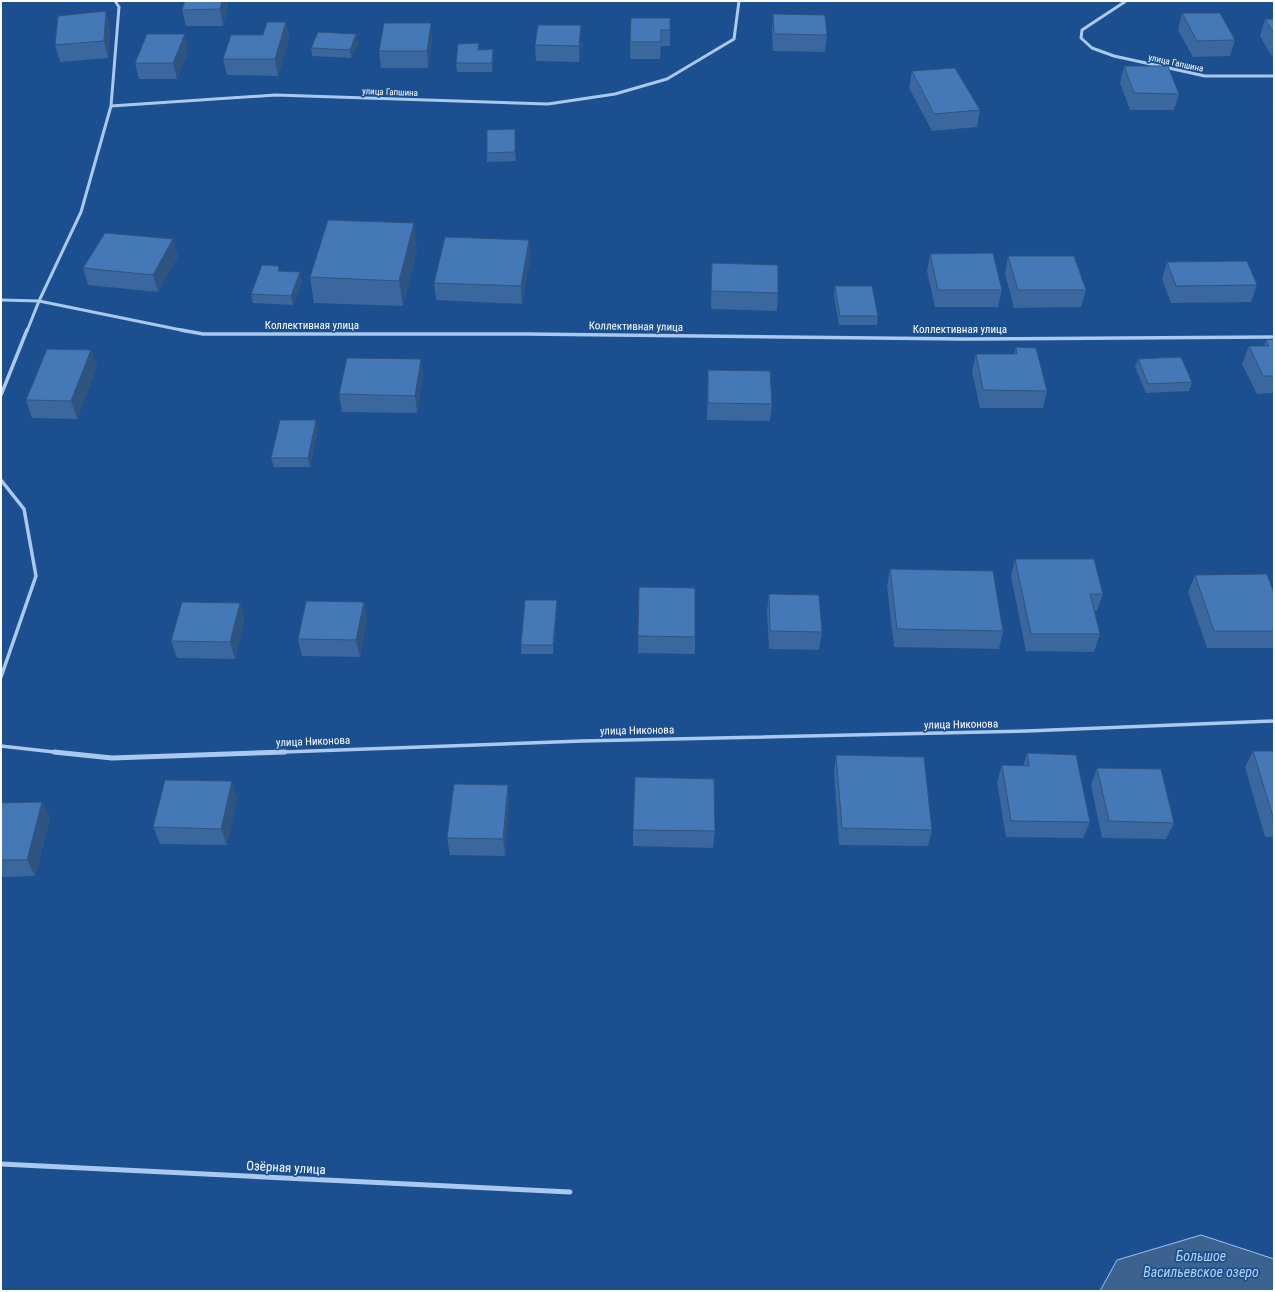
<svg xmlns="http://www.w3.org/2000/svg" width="1275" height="1292" font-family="'Roboto Condensed',sans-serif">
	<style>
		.water { fill: #3c6290; stroke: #9cc4f0 }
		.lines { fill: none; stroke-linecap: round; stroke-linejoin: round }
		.street-far2 { stroke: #a9c9ee; stroke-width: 3 }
		.street-far1 { stroke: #a9c9ee; stroke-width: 3.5 }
		.street { stroke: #a9c9ee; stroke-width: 5 }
		.wall { fill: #3a679d }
		.shaded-wall { fill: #305480 }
		.building { fill: #4478b7; stroke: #305480 }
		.labels { text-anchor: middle; stroke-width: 3.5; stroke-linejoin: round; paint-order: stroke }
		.far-street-label { font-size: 9px; fill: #fff; stroke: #1b4f8f }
		.street-label { font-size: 11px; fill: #fff; stroke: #1b4f8f }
		.near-street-label { font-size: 13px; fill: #fff; stroke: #1b4f8f }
		.near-water-label { font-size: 14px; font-style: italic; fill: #b5d3f5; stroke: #1b4f8f }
	</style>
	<rect width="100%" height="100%" fill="#1b4f8f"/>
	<path class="water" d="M1201,1235L1274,1259V1291H1100L1117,1260Z"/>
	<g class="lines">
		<path class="street-far2" d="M1126,1L1082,30L1081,38L1092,48L1114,56L1205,76H1274
			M111,106L276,95L548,104L615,94L667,79L734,39L739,1
			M1,300L39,301L186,331
			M27,331L39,301L81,212L111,106L119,7L115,1"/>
		<path class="street-far1" d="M181,330L203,334H527L964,339L1274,337
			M1,395L27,330
			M1,480L24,509L36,576L1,677
			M1,746L63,753
			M257,753L582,741L1027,731L1274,721"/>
		<path class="street" d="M54,752L112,758L285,752
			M1,1164L570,1192"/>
	</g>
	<path class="wall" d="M185,1H227L228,7L223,26H186L182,10Z
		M1182,13L1235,40L1230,56L1193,57L1178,30Z
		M773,14L827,35L825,52L773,51L772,31Z
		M670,18V46H661L660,59H630V42Z
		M1265,19H1274V55H1271L1260,36Z
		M286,22L289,38L278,76L227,75L223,59Z
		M110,28L108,58L60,62L55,45Z
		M356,34L358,43L351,58L312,56L311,48Z
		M432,39L428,68H381L379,51Z
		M582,42L579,62L536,61L535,45Z
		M188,50L177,79H139L135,63Z
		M479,50L493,58L492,72H457L456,63Z
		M1124,66L1179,94L1174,110H1130L1120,83Z
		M912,71L980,110L977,127L932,131L909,88Z
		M1274,103V110L1272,107Z
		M515,129L516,161L487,162V153Z
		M529,240L530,257L522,304L436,300L434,283Z
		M417,248L403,306L314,303L310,277Z
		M930,254L1002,290L998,307H935L927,271Z
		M178,256L158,292L88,285L83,268Z
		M1008,256L1086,290L1081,307L1014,308L1005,274Z
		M1167,262L1257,285L1251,302L1171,303L1162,279Z
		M712,263L778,293L777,311L711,309Z
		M280,271L302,281L293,305L253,303L251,294Z
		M835,286L878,316L877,325H839L834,295Z
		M1274,339V393L1257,394L1242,364L1249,346H1264L1266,340Z
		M1016,347L1047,391L1043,408H980L972,371L976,354H1014Z
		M91,350L97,367L77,419L32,418L26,400Z
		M421,359L423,377L417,413L342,412L339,394Z
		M1138,359L1192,382L1189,391L1146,393L1135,367Z
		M708,370L772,404L770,421L707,420Z
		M318,429L310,467H274L271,458Z
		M1015,559L1103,594L1097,611H1094L1100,634L1094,652L1026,651L1011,576Z
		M890,569L1003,631L999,649L894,647L887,586Z
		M1195,575L1274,593V648H1207L1188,592Z
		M769,594L822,632L819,650L769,649L767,611Z
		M557,600V609L553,654H521V645Z
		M364,602L367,619L360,657L302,656L298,639Z
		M240,603L244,621L235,659L177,658L171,641Z
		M638,636L695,637V654L638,653Z
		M1253,751H1274V837H1265L1245,767Z
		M1027,753L1090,822L1083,838L1006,837L997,782L1002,765L1023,766Z
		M836,755L932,830L928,846L839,845L834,772Z
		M1097,768L1174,823L1166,839L1102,838L1091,785Z
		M237,798L227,845L160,844L153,827Z
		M42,802L50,818L35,876L1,877V803Z
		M509,802L505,856L450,855L447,838Z
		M633,830L715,831L713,848L633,846Z"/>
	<path class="shaded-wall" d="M222,1H227L228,7L223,26L220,9Z
		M106,11L110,28L108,58L104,41Z
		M286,22L289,38L278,76L275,59Z
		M431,23L432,39L428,68L427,51Z
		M581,25L582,42L579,62V46Z
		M185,34L188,50L177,79L173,63Z
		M356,34L358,43L351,58L350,50Z
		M493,49V58L492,72V63Z
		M515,129L516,138V161L515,152Z
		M414,223L417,248L403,306L399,281Z
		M173,239L178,256L158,292L153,275Z
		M529,240L530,257L522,304L521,286Z
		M300,272L302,281L293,305L291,296Z
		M91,350L97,367L77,419L71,401Z
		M421,359L423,377L417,413L415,396Z
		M316,420L318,429L310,467L308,458Z
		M557,600V609L553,654V645Z
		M364,602L367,619L360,657L356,640Z
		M240,603L244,621L235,659L230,642Z
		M232,781L237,798L227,845L221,829Z
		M508,785L509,802L505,856L503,839Z
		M42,802L50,818L35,876L27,860Z"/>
	<path class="building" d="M185,1H222L220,9L182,10Z
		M106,11L104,41L55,45L58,16Z
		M1182,13H1220L1235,40L1197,41Z
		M773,14L825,15L827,35L774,34Z
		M631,18H670V30H661V42H630Z
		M1265,19H1274V34Z
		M267,22H286L275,59H223L231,35H263Z
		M384,23H431L427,51H379Z
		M538,25H581L579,46L535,45Z
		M318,32L356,34L350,50L311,48Z
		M147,34H185L173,63H135Z
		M479,43L478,50L493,49L492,63H456L458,44Z
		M1124,66H1168L1179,94L1134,93Z
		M955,68L980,110L934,114L912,71Z
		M515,129V152L487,153V130Z
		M328,220L414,223L399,281L310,277Z
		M105,233L173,239L153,275L83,268Z
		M445,237L529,240L521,286L434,283Z
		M993,253L1002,290H938L930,254Z
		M1008,256H1074L1086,290H1018Z
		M1247,261L1257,285L1176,286L1167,262Z
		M712,263L778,265V293L711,291Z
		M262,265L279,266L278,271L300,272L291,296L251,294Z
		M835,286H872L878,316H840Z
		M1274,339V376H1263L1249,346H1269L1266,340Z
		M1016,347L1036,348L1047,391L983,390L976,354H1017Z
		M47,349L91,350L71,401L26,400Z
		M1181,357L1192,382L1148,384L1138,359Z
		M347,358L421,359L415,396L339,394Z
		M708,370L770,371L772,404L708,403Z
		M280,420H316L308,458H271Z
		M1015,559H1094L1103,594H1090L1100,634H1031Z
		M890,569L993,571L1003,631L897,629Z
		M1267,574L1274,593V631H1214L1195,575Z
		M639,587L695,588V637L638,636Z
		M769,594L819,595L822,632L770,631Z
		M525,600H557L553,645H521Z
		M306,601L364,602L356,640L298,639Z
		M182,602L240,603L230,642L171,641Z
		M1253,751H1274V820Z
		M1027,753L1076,755L1090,822L1011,821L1002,765L1029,766Z
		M836,755L924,757L932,830L842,828Z
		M1097,768L1161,769L1174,823L1109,821Z
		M635,777L714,779L715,831L633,830Z
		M165,780L232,781L221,829L153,827Z
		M454,784L508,785L503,839L447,838Z
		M42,802L27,860H1V803Z"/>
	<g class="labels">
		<g class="far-street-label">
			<text transform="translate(1176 63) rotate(12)" y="3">улица Гапшина</text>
			<text transform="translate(390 92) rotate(2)" y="3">улица Гапшина</text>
		</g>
		<g class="street-label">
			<text x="312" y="329">Коллективная улица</text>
			<text transform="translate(636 326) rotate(1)" y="4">Коллективная улица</text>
			<text x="960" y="333">Коллективная улица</text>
			<text transform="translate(961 724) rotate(-1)" y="4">улица Никонова</text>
			<text transform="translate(637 730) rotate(-1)" y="4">улица Никонова</text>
			<text transform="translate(313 741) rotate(-2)" y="4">улица Никонова</text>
		</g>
		<g class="near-street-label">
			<text transform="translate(286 1167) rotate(3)" y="5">Озёрная улица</text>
		</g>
		<g class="near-water-label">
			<text x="1201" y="1261">Большое<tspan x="1201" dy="16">Васильевское озеро</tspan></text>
		</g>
	</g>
	<rect width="1275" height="1292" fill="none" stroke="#ffffff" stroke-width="4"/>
</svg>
